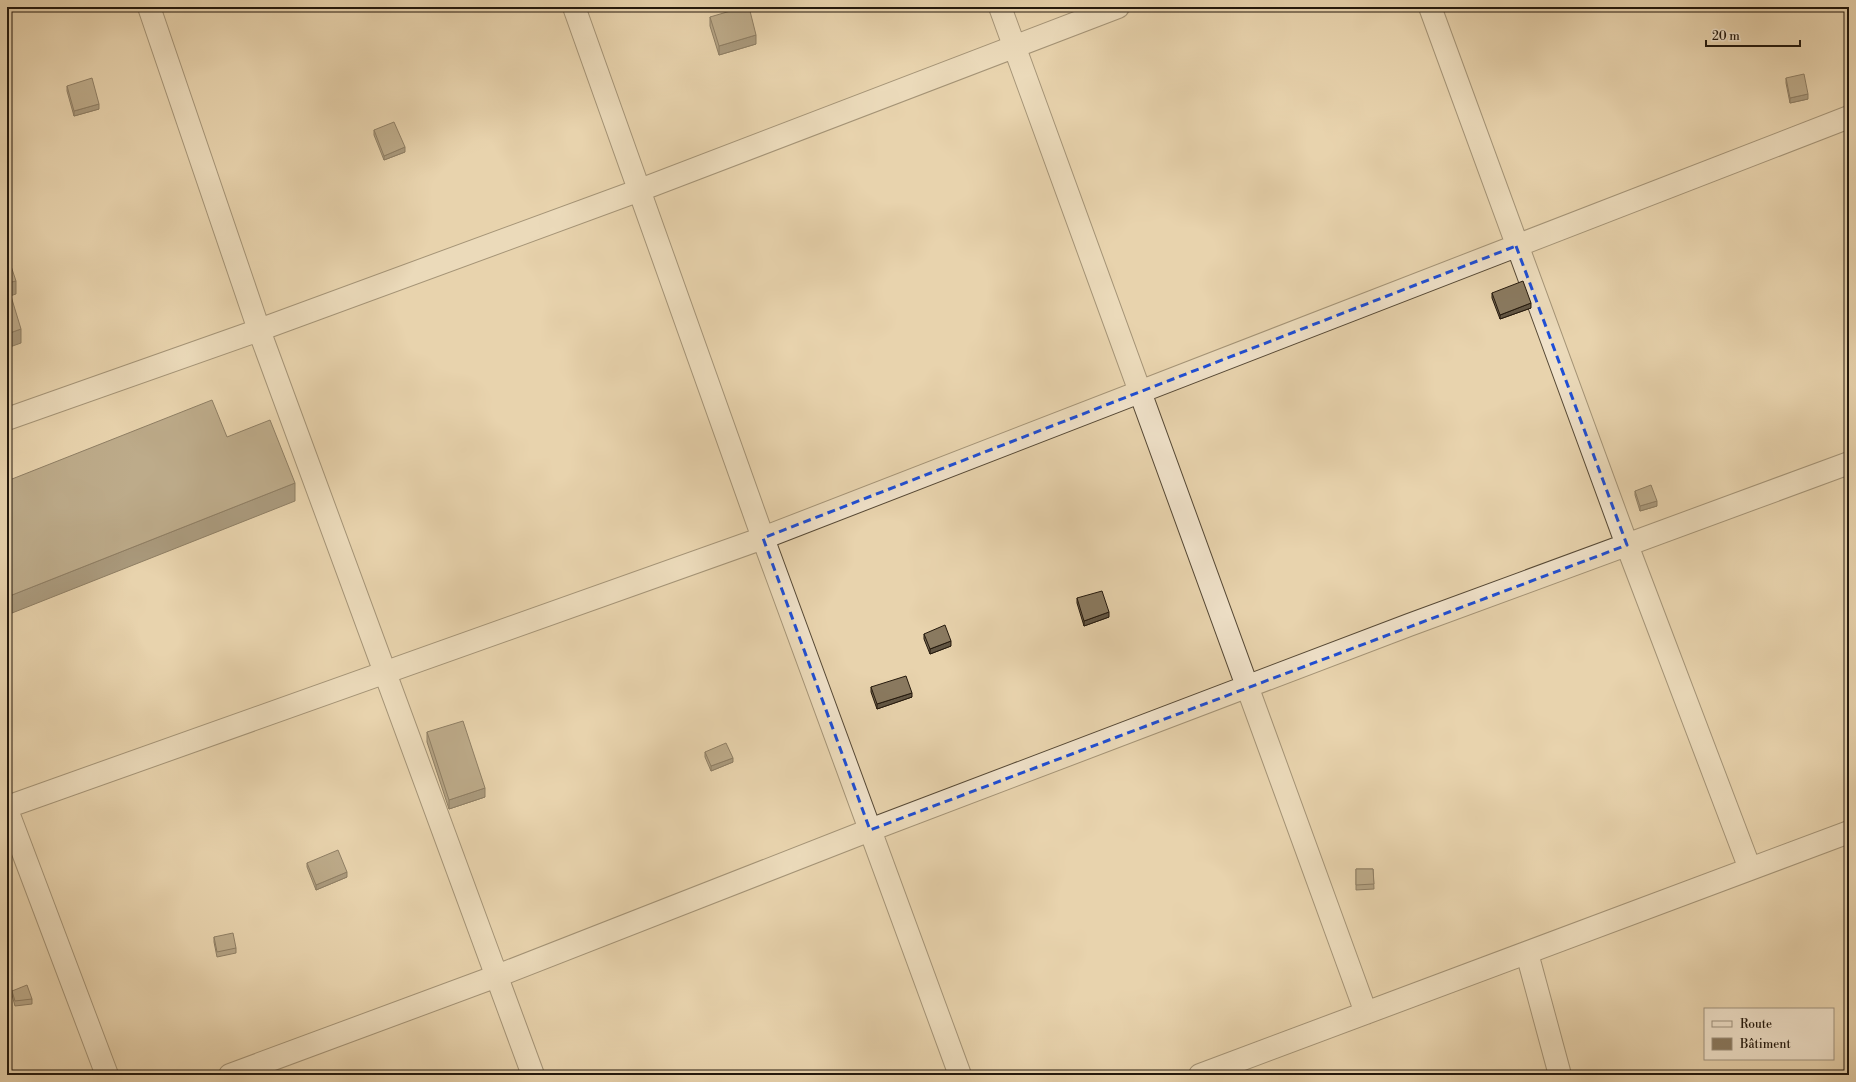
<svg xmlns="http://www.w3.org/2000/svg" width="1856" height="1082" font-family="'Libre Bodoni',serif">
	<style>
		.lines { fill: none; stroke-linecap: round; stroke-linejoin: round }
		.minor-casing { stroke: #554835; stroke-width: 24 }
		.minor { stroke: #f0e2ca; stroke-width: 22 }
		.wall { fill: #776953; stroke: #24190d }
		.shaded-wall { fill: #615543; stroke: #24190d }
		.building { fill: #8a7a60; stroke: #24190d }
		.marked { fill: none; stroke: #1d4ed8; stroke-width: 3; stroke-dasharray: 8 5; stroke-linejoin: round }
	</style>
	<rect width="100%" height="100%" fill="#e8d3ad"/>
	<filter id="stains"><feTurbulence type="fractalNoise" baseFrequency=".005" numOctaves="4"/><feColorMatrix values="0 0 0 0 .2 0 0 0 0 .09 0 0 0 0 .02 0 0 0 .5 -.17"/></filter>
	<radialGradient id="worn" r=".72"><stop offset=".6" stop-color="#630" stop-opacity="0"/><stop offset="1" stop-color="#630" stop-opacity=".3"/></radialGradient>
	<g class="lines">
		<defs>
			<path id="minor" d="M149,7L259,330L533,1075
				M574,7L763,538L960,1075
				M1000,7L1366,1013
				M1430,7L1627,545L1750,869
				M7,419L259,330L640,190L1118,7
				M7,807L763,538L1849,117
				M7,810L107,1075
				M1527,953L1560,1075
				M230,1075L497,976L870,830L1409,625L1849,463
				M1200,1075L1849,832"/>
		</defs>
		<use href="#minor" class="minor-casing"/>
		<use href="#minor" class="minor"/>
	</g>
	<path class="wall" d="M710,17L756,44L719,55L710,26Z
		M1786,78L1808,99L1790,103L1786,83Z
		M67,86L99,109L74,116L67,91Z
		M374,130L405,152L384,160L374,135Z
		M1492,293L1531,308L1500,319L1492,298Z
		M1635,491L1657,506L1640,511L1635,495Z
		M1077,598L1109,617L1084,626L1077,603Z
		M924,634L951,646L930,654L924,639Z
		M871,687L912,697L877,709L871,692Z
		M427,732L485,797L449,809L427,742Z
		M705,752L733,762L711,771L705,757Z
		M307,863L347,877L316,890L307,867Z
		M1356,869H1373L1374,889L1356,890Z
		M214,937L236,948V953L217,957L214,942Z
		M12,991L32,999V1004L15,1006L12,995Z"/>
	<path class="shaded-wall" d="M756,35V44L719,55V46Z
		M1808,94V99L1790,103V98Z
		M99,104V109L74,116V111Z
		M405,147V152L384,160V156Z
		M16,281V294L7,297V283Z
		M1531,303V308L1500,319V315Z
		M21,329V343L7,348V334Z
		M295,483V501L7,615V597Z
		M1657,501V506L1640,511V506Z
		M1109,612V617L1084,626V621Z
		M951,641V646L930,654V649Z
		M912,693V697L877,709V704Z
		M733,758V762L711,771V766Z
		M485,788V797L449,809V800Z
		M347,872V877L316,890V885Z"/>
	<path class="building" d="M744,7H749L756,35L719,46L710,17Z
		M1804,74L1808,94L1790,98L1786,78Z
		M92,78L99,104L74,111L67,86Z
		M394,122L405,147L384,156L374,130Z
		M7,254L16,281L7,283L21,329L7,334Z
		M1523,281L1531,303L1500,315L1492,293Z
		M212,400L227,437L270,420L295,483L7,597V481Z
		M1651,485L1657,501L1640,506L1635,491Z
		M1102,591L1109,612L1084,621L1077,598Z
		M945,625L951,641L930,649L924,634Z
		M906,676L912,693L877,704L871,687Z
		M463,721L485,788L449,800L427,732Z
		M726,743L733,758L711,766L705,752Z
		M338,850L347,872L316,885L307,863Z
		M1356,869H1373L1374,884L1356,885Z
		M233,933L236,948L217,952L214,937Z
		M27,985L32,999L15,1001L12,991Z"/>
	<path d="M0 0H1856V1082H0ZM1516,246L1627,545L870,830L763,538Z" fill="#e8d3ad" fill-opacity=".55" fill-rule="evenodd"/>
	<path class="marked" d="M1516,246L1627,545L870,830L763,538Z"/>
	<rect width="1856" height="1082" fill="none" stroke="#e8d3ad" stroke-width="24"/>
	<rect x="8" y="8" width="1840" height="1066" fill="none" stroke="#24190d" stroke-width="2"/>
	<rect x="12" y="12" width="1832" height="1058" fill="none" stroke="#24190d"/>
	<rect x="1704" y="1008" width="130" height="52" fill="#f0e2ca" stroke="#9e927e"/>
	<rect x="1712" y="1021" width="20" height="6" fill="#f0e2ca" stroke="#9e927e"/>
	<text x="1740" y="1028" font-size="12" fill="#24190d">Route</text>
	<rect x="1712" y="1038" width="20" height="12" fill="#8a7a60" stroke="#9e927e"/>
	<text x="1740" y="1048" font-size="12" fill="#24190d">Bâtiment</text>
	<path d="M1706 40v6h94v-6" fill="none" stroke="#24190d" stroke-width="2"/>
	<text x="1712" y="40" font-size="12" fill="#24190d" stroke="#f0e2ca" stroke-width="3" paint-order="stroke">20 m</text>
	<rect width="100%" height="100%" filter="url(#stains)"/>
	<rect width="100%" height="100%" fill="url(#worn)"/>
</svg>
